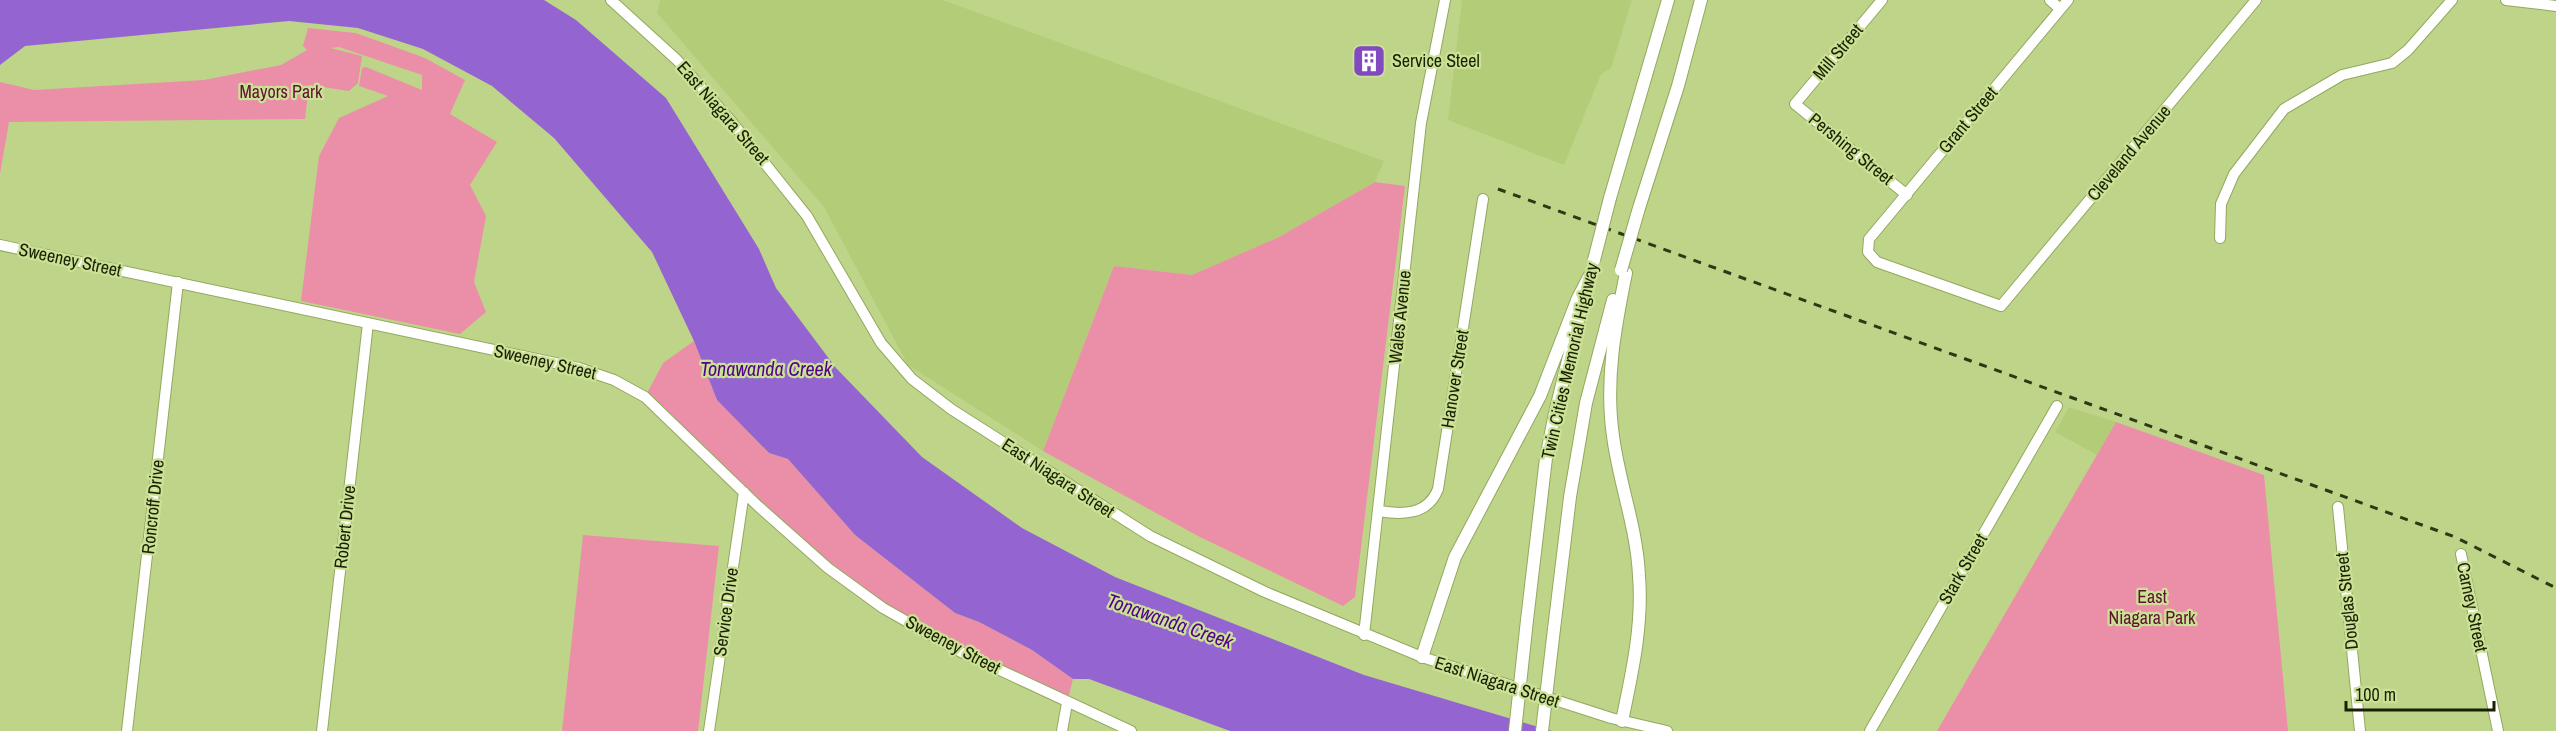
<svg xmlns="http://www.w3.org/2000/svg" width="2556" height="731" font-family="'Archivo Narrow',sans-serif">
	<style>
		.built { fill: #b3cc78 }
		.green { fill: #eb8fa9 }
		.water { fill: #9465d0 }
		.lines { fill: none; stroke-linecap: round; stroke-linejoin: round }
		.minor-casing { stroke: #93a85e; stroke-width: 12 }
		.major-casing { stroke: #93a85e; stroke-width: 14 }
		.minor { stroke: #fff; stroke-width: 10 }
		.major { stroke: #fff; stroke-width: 12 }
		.rail { stroke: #2f3814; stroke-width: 3; stroke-dasharray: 8 8; stroke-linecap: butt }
		.major-bridge-casing { stroke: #93a85e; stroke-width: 14; stroke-linecap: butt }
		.major-bridge { stroke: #fff; stroke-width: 12 }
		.labels { text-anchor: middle; stroke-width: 4.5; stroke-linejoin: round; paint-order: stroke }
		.street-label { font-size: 18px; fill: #1a2103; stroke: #cbe296 }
		.poi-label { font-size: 18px; fill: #1a2103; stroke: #cbe296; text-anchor: start }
		.park-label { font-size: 18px; fill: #611131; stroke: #cbe296 }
		.water-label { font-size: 20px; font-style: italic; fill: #53008d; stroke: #cbe296 }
	</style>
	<rect width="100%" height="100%" fill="#bed589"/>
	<path class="built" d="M660,0H943L1384,161L1375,182L1279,237L1192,275L1114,266L1043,451L908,365L824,207L657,13Z
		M1462,0H1632L1611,68L1601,74L1564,165L1448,120Z
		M2069,407L2116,422L2097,455L2055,432Z"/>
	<path class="green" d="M308,28L356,33L425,58L465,80L450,114L497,142L470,185L486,216L474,282L486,312L460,334L301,301L319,156L339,118L388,96L359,86L362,68L366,67L422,90V75L339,47L331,48L362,56L358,83L349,91L309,85L305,119L9,122L0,174V82L34,90L204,80L281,65L307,50L303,46Z
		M1375,182L1405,186L1355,597L1343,606L1198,536L1043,451L1114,266L1192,275L1279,237Z
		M694,341L717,400L769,453L788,459L855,535L955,613L979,622L1032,650L1073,679L1067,703L883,608L758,506L645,397L663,363Z
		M2116,422L2264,475L2288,731H1937Z
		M583,535L719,546L698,731H562Z"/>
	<path class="water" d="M0,0H544L576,20L666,98L759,249L776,288L836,368L922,457L1022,528L1115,577L1364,675L1552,731H1230L1089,679H1073L1032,650L979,622L955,613L855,535L788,459L769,453L717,400L694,341L652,252L554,138L492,86L423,49L358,28L289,21L25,46L0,65Z"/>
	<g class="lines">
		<defs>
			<path id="minor" d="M611,0L677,60L731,121L807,216L881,343L912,379L951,409L1150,536L1265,592L1422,657L1611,718L1667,731
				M1882,0L1795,104L1907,195
				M2050,0L2060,9
				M2068,0L1869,239L1868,252L1877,262L2001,306L2256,0
				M2506,0L2556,6
				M2220,238L2221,204L2234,174L2284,109L2342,75L2392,63L2408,50L2452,0
				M0,245L579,368L614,380L645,397L758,506L828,568L883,608L961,652L1131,731
				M2338,507L2360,731
				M1379,511C1403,515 1428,515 1438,489L1483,199
				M2461,554L2498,731
				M1364,635L1421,123L1445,0
				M127,731L178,282
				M322,731L368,323
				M709,731L744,492
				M1062,731L1067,703
				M1870,731L2057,406"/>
			<path id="major" d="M1610,198L1668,0
				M1639,208L1678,86L1701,0
				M1527,620L1546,458L1555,413L1581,308
				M1554,629L1570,497L1586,403L1613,300
				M1422,657L1455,557L1540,396L1578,298L1589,277
				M1622,721C1632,673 1643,625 1639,576C1637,528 1619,483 1613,436C1605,381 1615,327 1626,273"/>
		</defs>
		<use href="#minor" class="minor-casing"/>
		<use href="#major" class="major-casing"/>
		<use href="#minor" class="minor"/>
		<use href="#major" class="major"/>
		<path class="rail" d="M1498,189L2455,537L2556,588"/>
		<defs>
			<path id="major-bridge" d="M1594,260L1610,198
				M1621,270L1639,208
				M1515,731L1527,620
				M1542,731L1554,629"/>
		</defs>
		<use href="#major-bridge" class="major-bridge-casing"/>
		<use href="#major-bridge" class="major-bridge"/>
	</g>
	<defs>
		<symbol id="building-square" viewBox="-11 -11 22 22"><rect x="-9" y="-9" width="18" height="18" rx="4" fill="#814ac0" stroke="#cbe296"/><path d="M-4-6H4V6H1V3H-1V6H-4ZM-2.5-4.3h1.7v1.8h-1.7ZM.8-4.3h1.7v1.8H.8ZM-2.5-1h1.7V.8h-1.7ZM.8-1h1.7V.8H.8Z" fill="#fff"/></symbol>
	</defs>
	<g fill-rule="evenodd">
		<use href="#building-square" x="1350" y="42" width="38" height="38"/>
	</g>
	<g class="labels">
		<g class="street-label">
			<text transform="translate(1838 52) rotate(-50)" y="6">Mill Street</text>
			<text transform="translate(723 113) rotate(49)" y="6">East Niagara Street</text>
			<text transform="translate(1968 120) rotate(-50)" y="6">Grant Street</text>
			<text transform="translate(1851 149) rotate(39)" y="6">Pershing Street</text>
			<text transform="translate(2129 153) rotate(-50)" y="6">Cleveland Avenue</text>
			<text transform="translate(70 260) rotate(12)" y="6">Sweeney Street</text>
			<text transform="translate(1400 317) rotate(-84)" y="6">Wales Avenue</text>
			<text transform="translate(1570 361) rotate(-77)" y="6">Twin Cities Memorial Highway</text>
			<text transform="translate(545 362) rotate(13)" y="6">Sweeney Street</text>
			<text transform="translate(1455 379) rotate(-81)" y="6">Hanover Street</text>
			<text transform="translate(1058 478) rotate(33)" y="6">East Niagara Street</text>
			<text transform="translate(153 507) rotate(-84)" y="6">Roncroff Drive</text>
			<text transform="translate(345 527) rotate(-84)" y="6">Robert Drive</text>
			<text transform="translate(1963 569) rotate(-60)" y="6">Stark Street</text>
			<text transform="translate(2347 601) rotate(-96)" y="6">Douglas Street</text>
			<text transform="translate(2472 607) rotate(78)" y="6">Carney Street</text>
			<text transform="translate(726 612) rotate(-82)" y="6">Service Drive</text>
			<text transform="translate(953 645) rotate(28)" y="6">Sweeney Street</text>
			<text transform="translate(1497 682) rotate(18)" y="6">East Niagara Street</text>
		</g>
		<g class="poi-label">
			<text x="1392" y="67">Service Steel</text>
		</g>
		<g class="park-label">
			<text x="281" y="98">Mayors Park</text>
			<text x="2152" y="603">East<tspan x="2152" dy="21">Niagara Park</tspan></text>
		</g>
		<g class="water-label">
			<text x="766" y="376">Tonawanda Creek</text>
			<text transform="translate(1170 621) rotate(19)" y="7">Tonawanda Creek</text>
		</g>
	</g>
	<path d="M2346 701v9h148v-9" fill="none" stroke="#1a2103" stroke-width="3"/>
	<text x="2355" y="701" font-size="18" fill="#1a2103" stroke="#cbe296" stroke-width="4.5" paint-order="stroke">100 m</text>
</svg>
